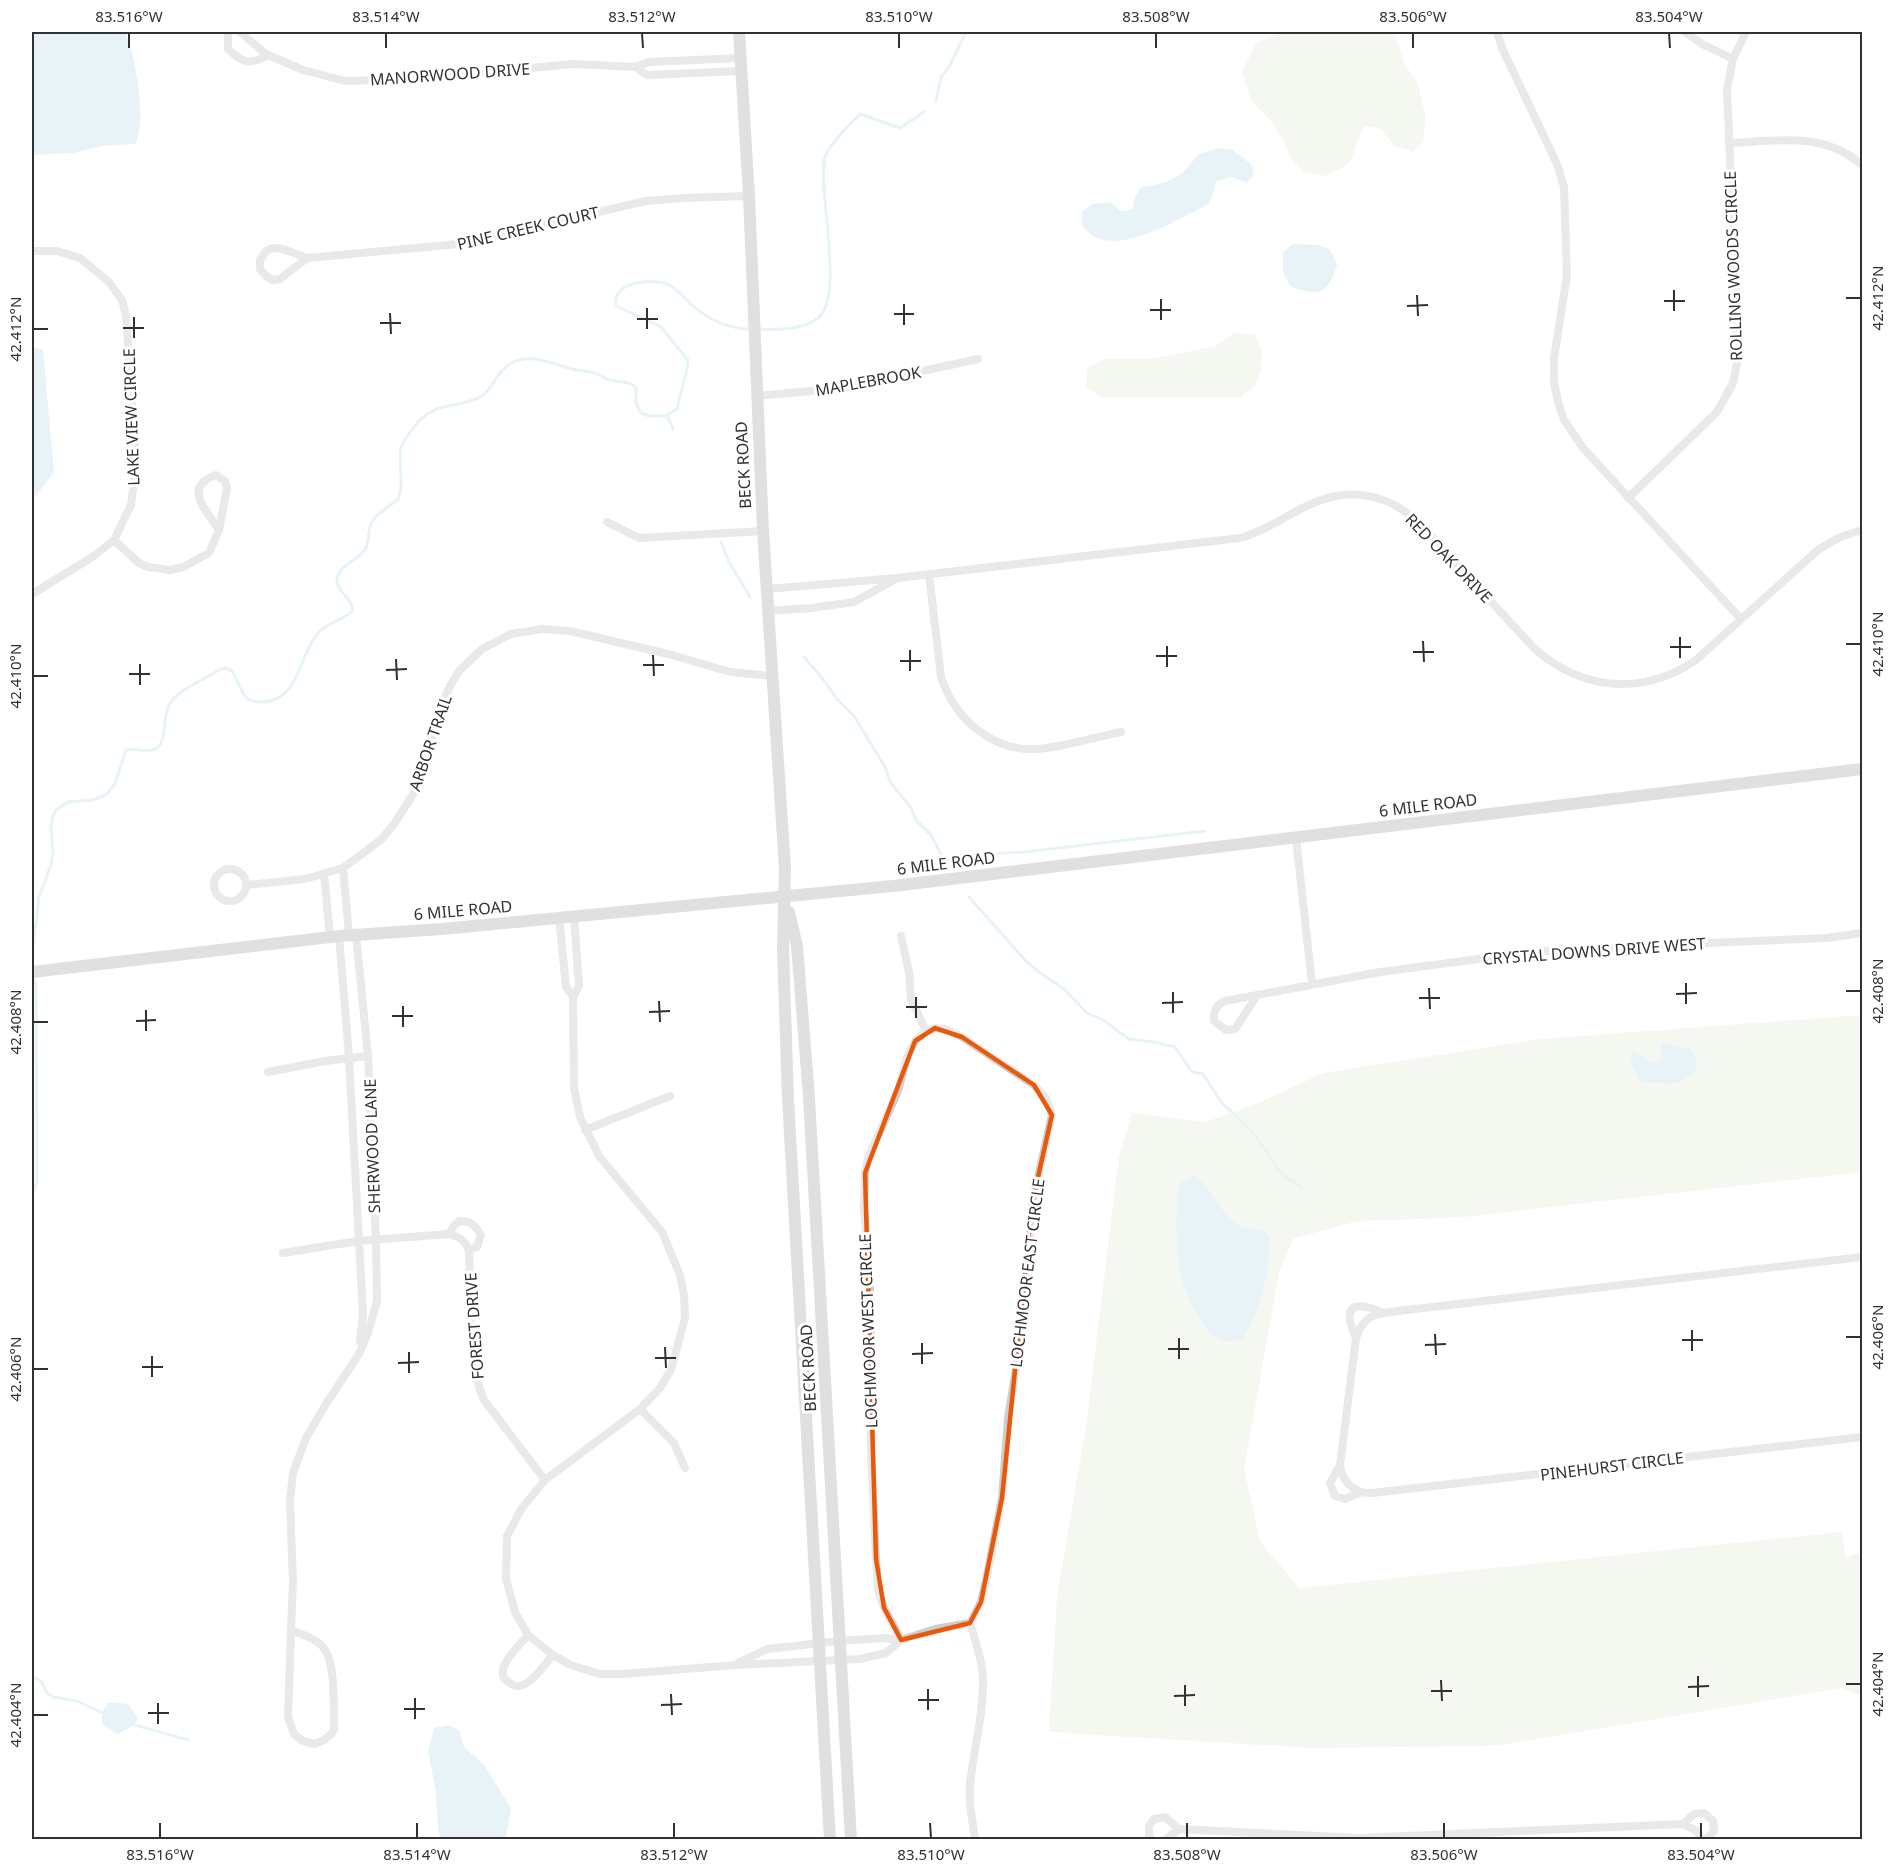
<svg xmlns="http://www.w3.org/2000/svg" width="1894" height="1871" font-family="'Noto Sans',sans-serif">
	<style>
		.green { fill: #e9eedf }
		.water { fill: #cbe4ed }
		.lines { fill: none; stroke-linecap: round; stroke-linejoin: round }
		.stream { stroke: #cbe4ed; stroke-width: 3 }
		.street { stroke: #cecece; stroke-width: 8 }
		.secondary { stroke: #bbb; stroke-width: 12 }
		.marked { fill: none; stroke: #e8590c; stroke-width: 4.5; stroke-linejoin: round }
		.ticks { fill: none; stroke: #313131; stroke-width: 2 }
		.labels { text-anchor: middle; stroke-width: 6; stroke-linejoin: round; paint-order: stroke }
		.street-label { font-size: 16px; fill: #313131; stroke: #fff }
		.neatline { fill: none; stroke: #313131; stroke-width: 2 }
		.ticks-label { font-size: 15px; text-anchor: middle; fill: #313131 }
	</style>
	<rect width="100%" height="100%" fill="#fff"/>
	<path class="green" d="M1283,32H1394L1404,64L1417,81L1426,118L1423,142L1413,152L1394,146L1381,129L1365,126L1356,144L1350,163L1326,176L1303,172L1289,155L1283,140L1270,120L1251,101L1242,72L1257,42Z
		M1234,333L1255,334L1262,350L1261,368L1256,385L1241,397H1101L1086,387L1087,368L1106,358H1156L1216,346Z
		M1862,1015V1172L1454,1218L1357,1221L1293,1239L1279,1272L1244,1469L1260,1541L1299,1588L1841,1532L1846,1557L1862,1552V1696L1841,1688L1495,1746L1310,1748L1049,1732L1057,1597L1086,1427L1119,1157L1132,1113L1206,1122L1261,1102L1323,1073L1540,1039Z"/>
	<path class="water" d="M32,32H125C135,54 148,123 135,144L101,146L73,153L32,155Z
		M1218,148L1233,150L1252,165L1254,175L1246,183L1232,177L1217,181L1209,204C1178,218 1130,251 1097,238C1092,236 1086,230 1082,226V212L1092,204L1111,202C1119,210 1122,215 1133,208L1135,197L1141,187C1167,184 1183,178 1197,155Z
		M1293,244L1319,245L1330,250L1337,264C1330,293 1318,298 1290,286L1283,272V252Z
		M32,347L43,350L54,472L32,501Z
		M1664,1043L1677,1047L1690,1048L1696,1057L1697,1069L1681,1081L1672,1084L1639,1081L1631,1062V1053L1635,1052L1649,1061L1656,1063L1662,1058L1661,1046Z
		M1194,1176C1214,1187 1219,1215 1240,1226C1247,1229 1257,1229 1264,1231L1270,1239C1269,1273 1261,1312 1241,1340C1231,1342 1223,1342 1214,1336C1202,1327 1186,1295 1182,1280C1175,1259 1175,1205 1180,1183Z
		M109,1702L128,1704L138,1718L134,1725L118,1734L102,1724V1712Z
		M448,1725L459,1730L464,1747L484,1765L511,1808L506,1839H441L438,1832L436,1792L428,1751L434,1728Z"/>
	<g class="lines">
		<path class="stream" d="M936,101L941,77L949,67L966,32
			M758,329C775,330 802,330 817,319C846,298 817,193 825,157C829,144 850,124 860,114L900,128L924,112
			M667,415L673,429
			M721,542L729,562L750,597
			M804,657L823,679L837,699L854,716L885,767L891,783L911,808L916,820L931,835L944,860L958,856L1024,852L1205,831
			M969,897L1025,960L1040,973L1064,989L1087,1013L1103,1020L1129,1039L1154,1042L1175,1047L1192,1072L1203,1074L1222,1103L1252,1131L1281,1173L1302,1188
			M32,955L39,897L51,865L53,852L51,828L53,816L56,810L68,802L92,800L106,795L115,784L126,750C136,747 149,755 158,747C167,739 162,713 171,702C180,689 205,679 219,670L225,668L232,671C237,679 240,689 245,696C248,701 256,702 262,702C300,701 298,656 318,633C327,622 343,621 353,610C352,598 338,593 337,582C336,566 356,562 364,551C371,542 366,530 373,520C380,510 390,507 398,499C405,482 398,466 401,449C402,441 410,432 415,426C433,401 456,409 480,397C493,391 495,372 510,364C530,352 552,364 572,369C579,371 587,371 595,373C600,375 605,379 611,380C621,383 629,380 636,388V403L641,413L649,416H665L677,409L687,369L688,360L660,326L616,306C611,282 651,278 667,284C677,288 685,298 692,305C709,320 729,329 751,329
			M32,1196L37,1182L36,987L33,975
			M32,1676L41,1681L47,1693L53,1697L77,1701L103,1713
			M132,1724L188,1740"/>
		<path class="street" d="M228,32V49C244,64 249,65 269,55
			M240,32L266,54L303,70L345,81L418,79L573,64L635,67
			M1497,32L1502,48L1557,164L1564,187L1567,275L1554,358V382L1558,402L1564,420L1583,448L1741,619
			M1685,32L1702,44L1733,59
			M741,58L649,62L635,67L647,75L741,71
			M1729,143C1777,141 1823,131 1862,165
			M32,251H57L80,258L109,282L122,300L126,315L136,463L131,505L114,540L94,556L32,594
			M307,258L283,249L273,248L266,251L260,260V269L266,276L273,280L280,279L307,258L459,244L646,201L683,198L749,196
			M756,396L844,388L978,359
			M1628,498L1717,412L1733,383L1737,364L1738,345L1727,89L1733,59L1746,32
			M607,522L639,538L763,531
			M114,540L139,563L148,567L170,570L183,567L209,553L219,530L227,488L225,481L216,475C182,487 206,510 219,530
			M929,574L941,677C955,719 992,752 1038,749C1064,747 1095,737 1121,732
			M767,589L897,578L1240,538C1274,529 1300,503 1336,496C1356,492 1380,496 1398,507C1420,521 1436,542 1454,561C1481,591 1508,620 1535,649C1583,691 1643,696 1696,660L1819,549L1840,537L1862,530
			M769,611L811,608L854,602L894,580
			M1296,838L1312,984
			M343,868L349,936
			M214 885a16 16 0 1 1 32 0a16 16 0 1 1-32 0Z
			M324,874L330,937
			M247,885L305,879L343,868L382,839L394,824L414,793L421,775L441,706L450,686L459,671L482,649L511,634L542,629L570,631L672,655L730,672L773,676
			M574,916L579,986L573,997L574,1088L580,1117L599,1156L662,1232L680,1275L684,1295L685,1318L671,1370L660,1388L640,1409L545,1480L522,1508L507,1536L506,1579L515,1612L528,1635L553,1655L571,1665L600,1674H623L735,1665L860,1659L886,1653L901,1640
			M559,917L566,987L573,997
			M339,936L349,1058L363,1314L360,1342
			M901,936L909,972L911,999L926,1031
			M1256,997L1235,1029L1226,1030L1214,1021C1213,1012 1216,1005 1225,1001L1380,972L1517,954L1565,949L1826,938L1862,933
			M268,1072L325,1061L368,1056
			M585,1130L670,1096
			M449,1234L453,1227L459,1221C471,1221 475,1225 481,1235L477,1247L469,1250
			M283,1253L358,1241L449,1234C460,1237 465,1241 469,1250C471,1296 466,1360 484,1400L545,1480
			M1862,1257L1398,1311C1376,1314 1364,1314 1356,1338L1340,1465C1342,1482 1355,1494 1372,1493L1862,1437
			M1356,1338C1341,1307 1353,1299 1383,1313
			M640,1409L674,1443L685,1468
			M1340,1465L1330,1483L1335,1496L1345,1499L1361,1492
			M970,1623C975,1640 982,1659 983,1677C984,1713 974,1748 970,1784C968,1803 973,1821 975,1840
			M291,1630L293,1583L290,1501L293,1473L306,1438L326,1404L359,1354L368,1333L377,1301L376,1241L368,1056L356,935
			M291,1630C301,1634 313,1637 321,1645C337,1659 333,1707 334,1729L332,1733L324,1740L315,1744L303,1741L294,1734L288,1717Z
			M528,1635C519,1646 489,1672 510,1683C513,1686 519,1687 523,1685C534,1681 545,1664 553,1655
			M901,1640L884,1608L878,1590L876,1559L871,1454V1303L864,1207L865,1173L868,1158L898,1091L907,1057L915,1041L926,1031L935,1028L946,1029L962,1037L1034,1085L1046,1098L1052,1115L1032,1204L1025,1314L1008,1418L1002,1498L986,1581L981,1602L970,1623
			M738,1663L767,1649L840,1641L883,1638L901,1640L935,1629L970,1623
			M1683,1824L1694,1814L1704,1813L1713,1821L1714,1831L1706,1840
			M1152,1840L1149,1836V1826L1154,1819L1165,1817L1179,1829
			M1165,1840L1179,1829L1359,1838L1683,1824L1697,1831L1702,1840"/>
		<path class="secondary" d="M739,32L749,196L763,531L785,869L783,948L788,1099L830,1840
			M789,912L797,946L809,1097L851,1840
			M32,972L339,936L442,929L893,886L1862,769"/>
	</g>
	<path d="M0 0H1894V1871H0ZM935,1028L962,1037L1034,1085L1052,1115L1032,1204L1002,1498L981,1602L970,1623L901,1640L884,1608L876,1559L865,1173L915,1041Z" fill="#fff" fill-opacity=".55" fill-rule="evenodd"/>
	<path class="marked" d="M935,1028L962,1037L1034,1085L1052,1115L1032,1204L1002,1498L981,1602L970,1623L901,1640L884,1608L876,1559L865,1173L915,1041Z"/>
	<path class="ticks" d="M129,33V48M386,33V48M642,33L643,48M899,33V48M1156,33V48M1413,33V48M1669,33L1670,48M1674,290V311M1417,295L1418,316M1846,298H1861M1161,299V320M1664,301H1685M904,304V325M1407,306L1428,305M647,308V329M1150,310H1171M390,313L391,334M894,314H914M134,317V338M637,319H658M380,323H401M123,328H144M33,329H48M1680,637V658M1423,641L1424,662M1846,644H1861M1167,646V667M1670,647H1691M910,650V671M1413,652H1434M653,655L654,676M1156,656H1177M396,659L397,680M900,661H921M140,664V685M643,665H664M386,670L407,669M129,674H150M33,676H48M1686,983V1004M1429,988L1430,1009M1846,991H1861M1173,992V1013M1676,994L1697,993M916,997V1018M1419,998H1440M659,1001L660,1022M1162,1003L1183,1002M403,1006V1027M906,1007H927M146,1010V1031M649,1012L670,1011M392,1016H413M136,1021L156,1020M33,1022H48M1692,1330V1351M1435,1334L1436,1355M1846,1337H1861M1179,1338V1359M1682,1340H1703M922,1343V1364M1425,1345L1446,1344M665,1347L666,1368M1168,1349H1189M409,1352V1373M912,1354L933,1353M152,1356V1377M655,1358H676M398,1363L419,1362M142,1367H163M33,1369H48M1698,1676V1697M1441,1680L1442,1701M1846,1684H1861M1185,1685V1706M1688,1687L1709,1686M928,1689V1710M1431,1691H1452M671,1694L672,1715M1174,1696L1195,1695M415,1698V1719M918,1700H939M158,1703V1724M661,1705L682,1704M404,1709H425M148,1713H169M33,1715H48M160,1823V1838M417,1823V1838M674,1823V1838M930,1823L931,1838M1187,1823V1838M1444,1823V1838M1701,1823V1838"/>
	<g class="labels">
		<g class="street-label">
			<text transform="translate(450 74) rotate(-4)" y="6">MANORWOOD DRIVE</text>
			<text transform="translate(528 228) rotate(-13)" y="6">PINE CREEK COURT</text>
			<text transform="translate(1733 266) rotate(-92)" y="6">ROLLING WOODS CIRCLE</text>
			<text transform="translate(868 381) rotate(-10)" y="6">MAPLEBROOK</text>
			<text transform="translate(131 417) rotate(-92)" y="6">LAKE VIEW CIRCLE</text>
			<text transform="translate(743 465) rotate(-93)" y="6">BECK ROAD</text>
			<text transform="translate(1449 558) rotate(46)" y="6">RED OAK DRIVE</text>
			<text transform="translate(430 743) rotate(-71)" y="6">ARBOR TRAIL</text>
			<text transform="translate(1428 805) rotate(-7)" y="6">6 MILE ROAD</text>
			<text transform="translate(946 863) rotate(-7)" y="6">6 MILE ROAD</text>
			<text transform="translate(463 910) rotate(-5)" y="6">6 MILE ROAD</text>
			<text transform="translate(1594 951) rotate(-4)" y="6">CRYSTAL DOWNS DRIVE WEST</text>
			<text transform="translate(372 1146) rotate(-92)" y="6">SHERWOOD LANE</text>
			<text transform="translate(1027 1273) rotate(-83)" y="6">LOCHMOOR EAST CIRCLE</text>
			<text transform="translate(474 1326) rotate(-94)" y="6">FOREST DRIVE</text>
			<text transform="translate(868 1331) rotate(-92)" y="6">LOCHMOOR WEST CIRCLE</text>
			<text transform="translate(808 1368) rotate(-93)" y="6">BECK ROAD</text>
			<text transform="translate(1612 1466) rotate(-7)" y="6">PINEHURST CIRCLE</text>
		</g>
	</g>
	<rect width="1894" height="1871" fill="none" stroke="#ffffff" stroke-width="66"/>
	<rect x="33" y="33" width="1828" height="1805" class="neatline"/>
	<g class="ticks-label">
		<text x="129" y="22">83.516°W</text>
		<text x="386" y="22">83.514°W</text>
		<text x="642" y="22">83.512°W</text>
		<text x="899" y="22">83.510°W</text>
		<text x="1156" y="22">83.508°W</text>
		<text x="1413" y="22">83.506°W</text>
		<text x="1669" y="22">83.504°W</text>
		<text transform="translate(1878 298) rotate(-90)" y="5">42.412°N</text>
		<text transform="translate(16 329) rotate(-90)" y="5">42.412°N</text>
		<text transform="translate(1878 644) rotate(-90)" y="5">42.410°N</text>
		<text transform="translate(16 676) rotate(-90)" y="5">42.410°N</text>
		<text transform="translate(1878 991) rotate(-90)" y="5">42.408°N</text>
		<text transform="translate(16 1022) rotate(-90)" y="5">42.408°N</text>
		<text transform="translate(1878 1337) rotate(-90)" y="5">42.406°N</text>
		<text transform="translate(16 1369) rotate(-90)" y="5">42.406°N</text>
		<text transform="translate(1878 1684) rotate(-90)" y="5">42.404°N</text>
		<text transform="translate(16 1715) rotate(-90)" y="5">42.404°N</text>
		<text x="160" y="1860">83.516°W</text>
		<text x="417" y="1860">83.514°W</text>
		<text x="674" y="1860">83.512°W</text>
		<text x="931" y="1860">83.510°W</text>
		<text x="1187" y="1860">83.508°W</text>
		<text x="1444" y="1860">83.506°W</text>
		<text x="1701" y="1860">83.504°W</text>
	</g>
</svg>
